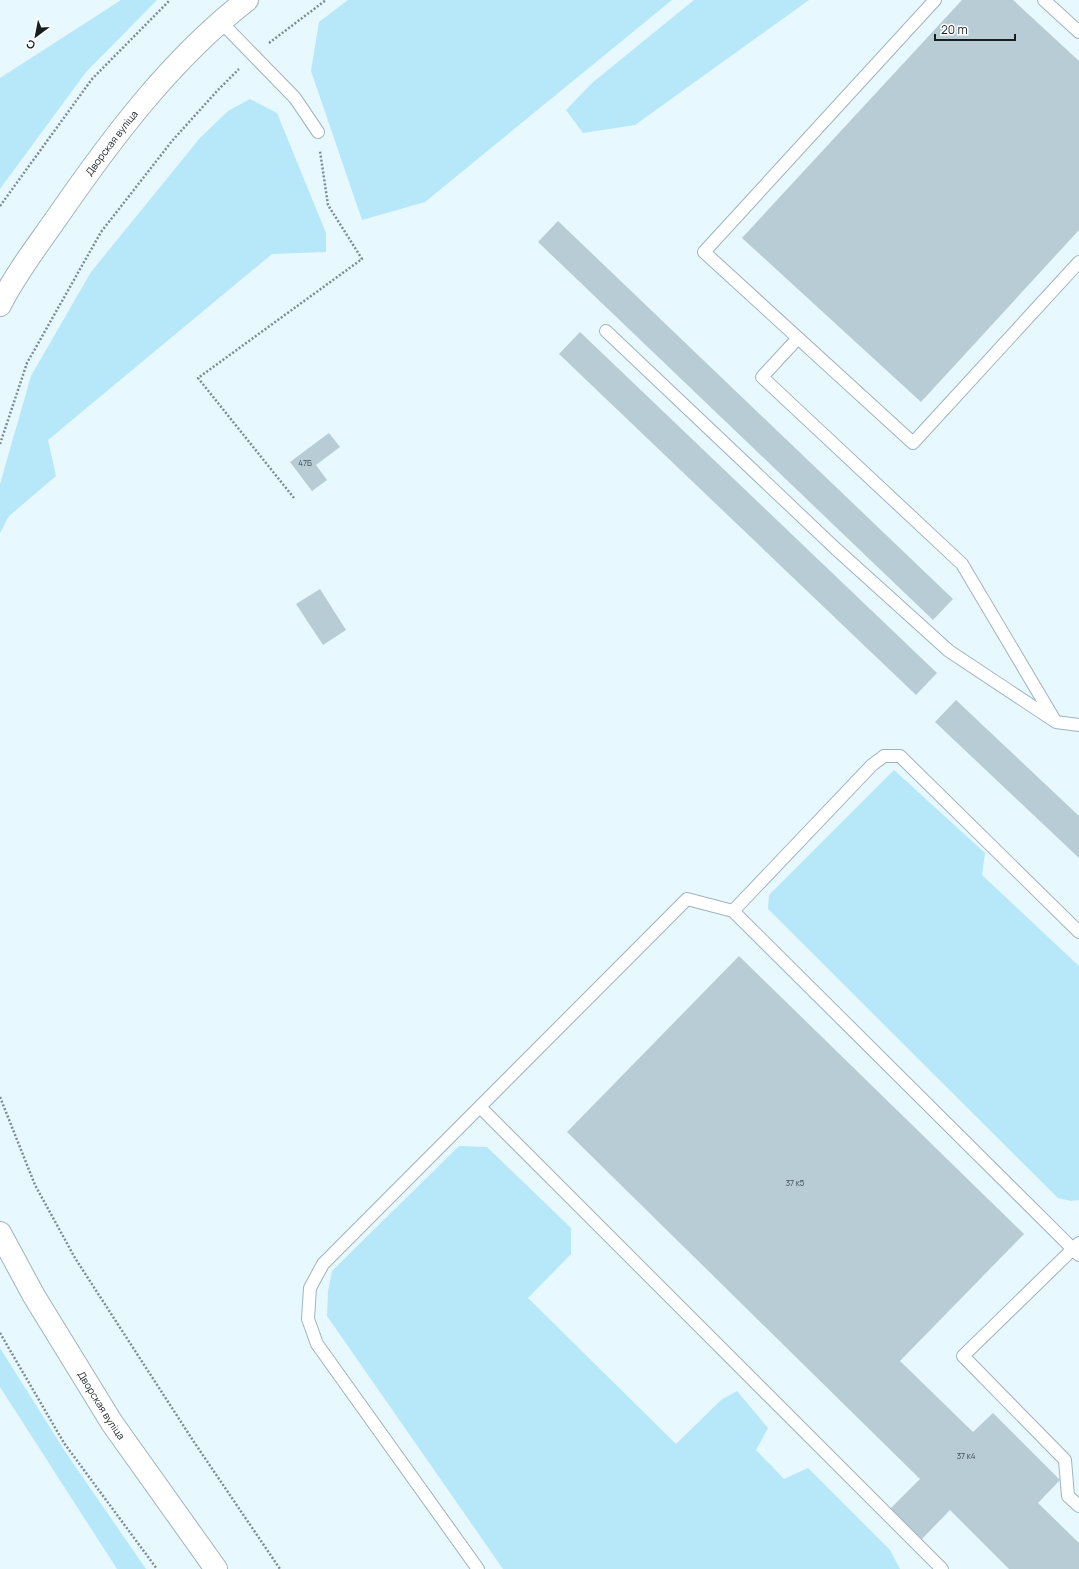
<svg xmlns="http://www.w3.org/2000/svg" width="1079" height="1569" font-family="Manrope,sans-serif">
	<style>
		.green { fill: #b6e8fa }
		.building { fill: #b7ccd4 }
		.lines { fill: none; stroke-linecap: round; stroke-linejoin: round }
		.lane-casing { stroke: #9fb4bc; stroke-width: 14 }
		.secondary-casing { stroke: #9fb4bc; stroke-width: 24 }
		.path { stroke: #7f8b90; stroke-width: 2.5; stroke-dasharray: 2 2; stroke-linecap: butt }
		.lane { stroke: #fff; stroke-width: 12 }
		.secondary { stroke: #fff; stroke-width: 22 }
		.labels { text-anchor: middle; stroke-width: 3; stroke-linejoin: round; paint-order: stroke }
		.number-label { font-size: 8px; fill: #3e4a4e }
		.street-label { font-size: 10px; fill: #161e21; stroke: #fff }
	</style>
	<rect width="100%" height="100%" fill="#e7f8ff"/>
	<path class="green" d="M121,0H157L86,72L0,189V78Z
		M348,0H672L425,202L362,220L311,71L319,22Z
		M694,0H809L635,125L583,133L566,110L592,83Z
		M250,99L277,113L326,233V252L272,254L48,440L56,476L9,516L0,533V484L31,376L91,272L200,138L228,111Z
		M894,770L985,853L982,875L1079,966V1200L1071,1201L1058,1198L768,909L769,895Z
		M459,1146L487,1147L571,1228V1254L528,1298L676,1444L721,1400L737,1391L768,1428L756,1450L784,1479L808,1468L890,1550L900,1569H503L327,1316L328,1291L332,1271Z
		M0,1348L66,1453L146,1569H117L0,1387Z"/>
	<path class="building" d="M962,0H1013L1079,61V230L921,402L742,238Z
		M558,221L953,599L933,620L538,242Z
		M580,332L937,673L916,695L559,354Z
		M329,433L340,447L316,465L327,480L312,491L290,462Z
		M320,589L346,630L323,645L296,604Z
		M956,700L1079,816V858L935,722Z
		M739,956L1024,1234L900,1361L973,1432L993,1413L1060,1480L1038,1503L1079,1543V1569H1009L950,1510L921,1540L890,1509L920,1479L567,1132Z"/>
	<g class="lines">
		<defs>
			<path id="lane" d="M935,0L704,252L913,443L1079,262
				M1044,0L1079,32
				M220,21L295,98L318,132
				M606,331L836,549L949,651L1056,722L1079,725
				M798,338L762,377L962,564L1054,719
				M733,911L1079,1255
				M480,1107L942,1569
				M1079,1243L963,1356L1065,1460L1068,1496L1079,1506
				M478,1569L317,1344L308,1319L310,1288L323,1264L687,899L733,911L872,765L884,756H900L1079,932"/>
			<g id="secondary">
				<path id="s1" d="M0,305C16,273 38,245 58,216C112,138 171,59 247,0"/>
				<path id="s2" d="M0,1233L34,1296L112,1423L216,1569"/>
			</g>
		</defs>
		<use href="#lane" class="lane-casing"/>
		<use href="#secondary" class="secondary-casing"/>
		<path class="path" d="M269,43L326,0
			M0,206L92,79L170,0
			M0,444L27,363L101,232L172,141L217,91L239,69
			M294,498L198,378L362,259L328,205L320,151
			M0,1097L35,1185L75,1258L194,1442L280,1569
			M0,1333L64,1443L157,1569"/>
		<use href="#lane" class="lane"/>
		<use href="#secondary" class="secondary"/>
	</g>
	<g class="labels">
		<g class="number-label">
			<text x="305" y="466">47Б</text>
			<text x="795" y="1186">37 к5</text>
			<text x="966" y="1459">37 к4</text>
		</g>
		<g class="street-label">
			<text dy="4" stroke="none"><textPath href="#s1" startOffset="197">Дворская вуліца</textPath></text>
			<text dy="4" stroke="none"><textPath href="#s2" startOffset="200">Дворская вуліца</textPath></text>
		</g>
	</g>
	<g transform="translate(36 36) rotate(212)" stroke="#ffffff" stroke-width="3" paint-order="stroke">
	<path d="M0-3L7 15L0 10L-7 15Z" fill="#161e21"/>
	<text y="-6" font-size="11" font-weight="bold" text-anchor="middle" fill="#161e21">С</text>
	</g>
	<path d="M935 34v6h80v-6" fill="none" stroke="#161e21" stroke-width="2"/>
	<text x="941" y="34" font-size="12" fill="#161e21" stroke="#ffffff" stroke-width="3" paint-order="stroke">20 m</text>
</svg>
